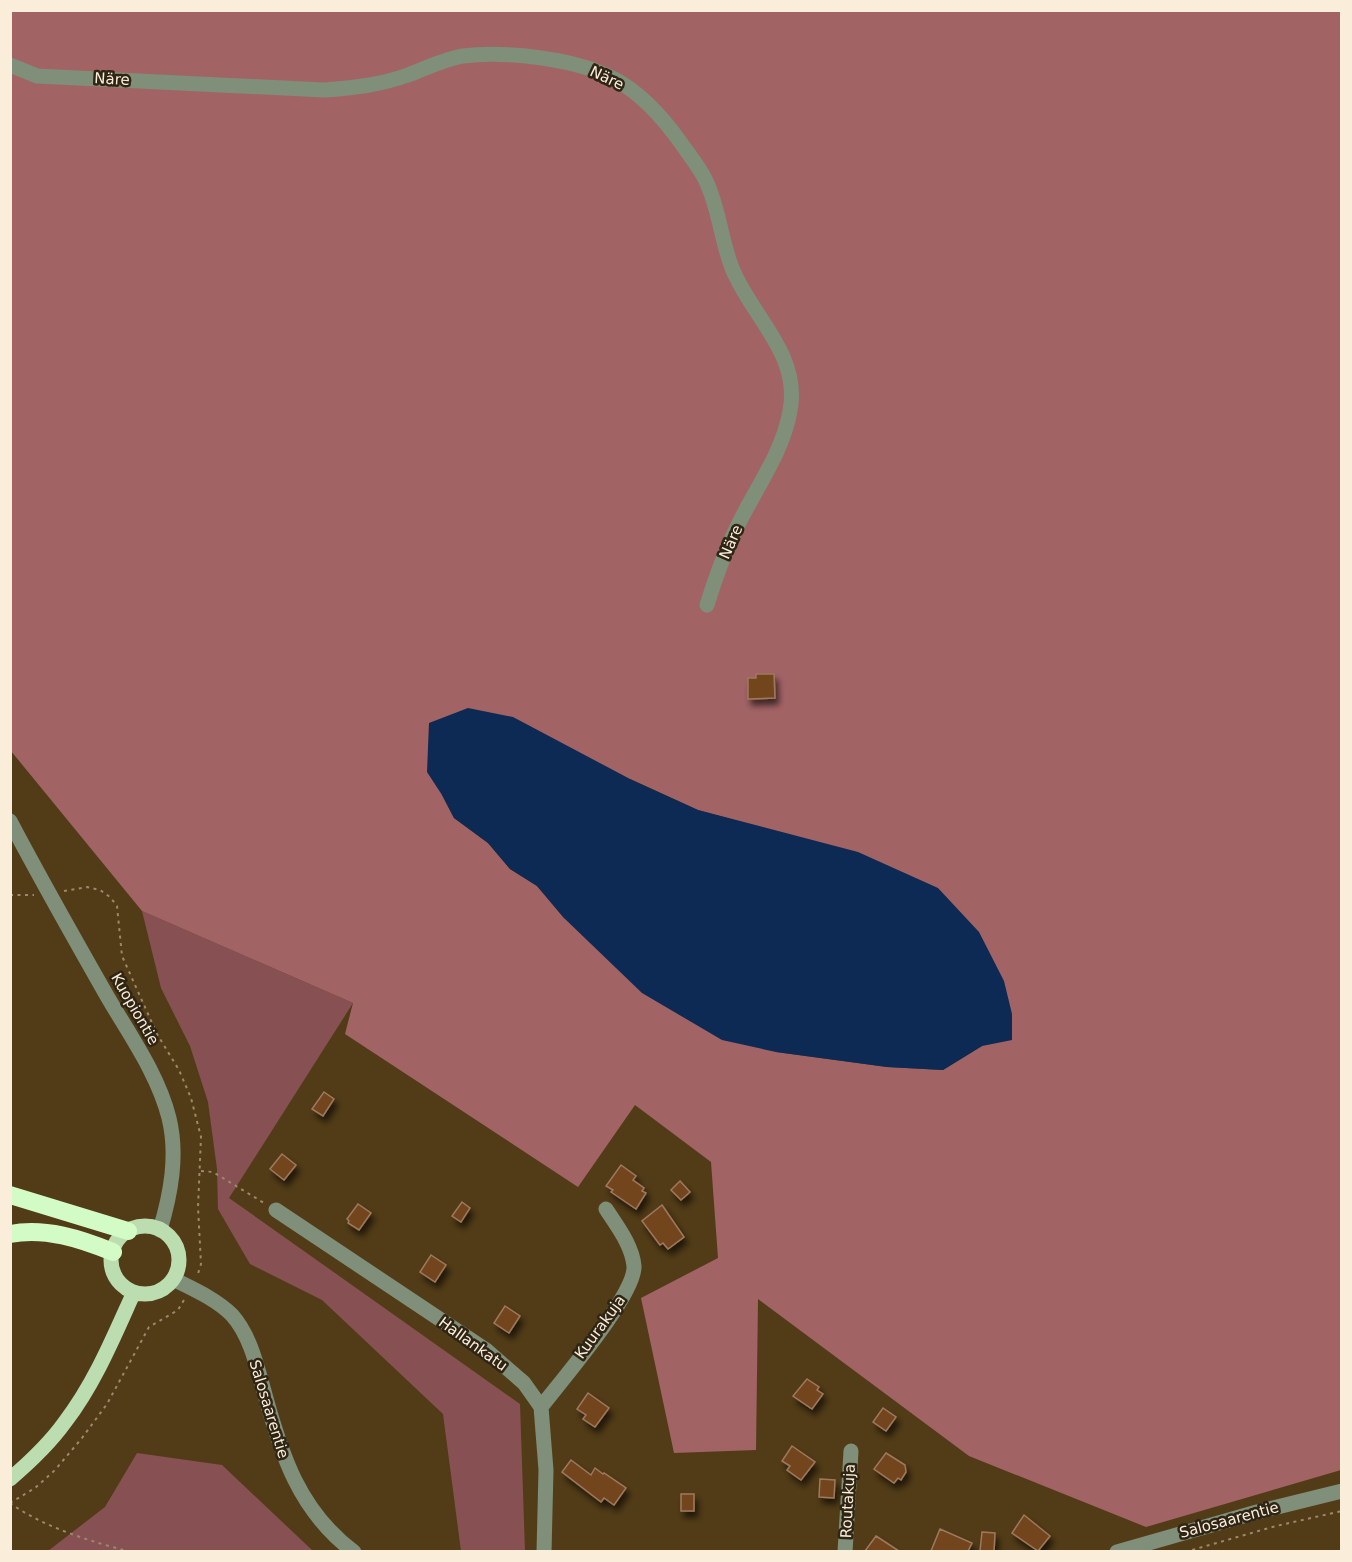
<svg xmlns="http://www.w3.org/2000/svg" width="1352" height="1562" font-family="'DejaVu Sans',sans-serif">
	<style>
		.green { fill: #875153 }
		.forest { fill: #a26365; fill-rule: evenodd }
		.water { fill: #0c2a53 }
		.building { fill: #72441d; stroke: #9e795e; stroke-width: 1.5; filter: url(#shadow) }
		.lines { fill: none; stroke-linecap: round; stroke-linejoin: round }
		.path { stroke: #9b896b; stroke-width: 2; stroke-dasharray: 3 4.5; stroke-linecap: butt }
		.minor { stroke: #7f8f79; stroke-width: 15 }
		.major { stroke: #bbddb0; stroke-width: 15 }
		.highway { stroke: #d3fbc5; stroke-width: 18 }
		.labels { text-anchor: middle; stroke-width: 5; stroke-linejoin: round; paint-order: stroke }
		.street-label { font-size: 15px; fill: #faedd9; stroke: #2f2515 }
	</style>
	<defs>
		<filter id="shadow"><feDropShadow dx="3.5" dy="6" stdDeviation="3" flood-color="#0009"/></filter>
	</defs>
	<rect width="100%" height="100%" fill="#523c17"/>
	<path class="green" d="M142,911L353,1003L229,1198L520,1404L525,1551H461L443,1414L322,1300L250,1264L218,1209L217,1169L208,1102L190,1046L161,988Z
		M137,1453L222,1465L313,1551H48L105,1507Z"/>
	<path class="forest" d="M10,11H1341V1470L1146,1527L969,1456L758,1299L756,1450L674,1453L641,1298L718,1258L711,1162L635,1105L578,1187L345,1034L353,1003L142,911L11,751ZM630,779L698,810L770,830L982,1046L943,1070L887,1067L776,1052L564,918L537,886L510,869L488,843L454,818L442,795Z"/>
	<path class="water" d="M468,708L513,717L630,779L698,810L858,852L938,888L979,932L1004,981L1012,1014V1040L982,1046L943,1070L887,1067L776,1052L722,1040L642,993L564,918L537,886L510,869L488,843L454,818L442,795L427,772L429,723Z"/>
	<path class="building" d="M756,674H774L775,698L748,699V678H756Z
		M324,1092L334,1099L323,1116L312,1109Z
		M282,1154L296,1165L284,1180L270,1169Z
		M621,1165L636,1176L633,1180L644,1188L642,1191L646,1193L636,1209L611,1192L613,1190L606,1186Z
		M680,1181L690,1192L681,1200L671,1190Z
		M462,1202L470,1208L461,1222L452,1216Z
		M358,1204L371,1213L359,1230L348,1223L349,1221L347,1219Z
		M662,1205L684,1237L668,1249L663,1243L660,1245L642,1221Z
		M431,1255L446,1265L435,1282L420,1272Z
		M505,1306L520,1316L509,1333L494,1323Z
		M807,1379L819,1387L817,1390L823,1394L812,1409L793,1396Z
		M588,1393L609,1408L595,1427L583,1419L586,1415L577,1409Z
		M883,1408L896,1417L886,1431L873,1422Z
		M792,1446L815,1462L801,1480L787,1470L790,1466L782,1461Z
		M886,1453L905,1465L906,1472L901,1480L898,1478L894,1483L874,1469Z
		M571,1460L591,1475L595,1468L603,1474L604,1473L626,1488L614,1505L604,1498L601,1502L562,1472Z
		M820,1479L835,1480L834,1498L819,1497Z
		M681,1494H694V1511H681Z
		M1024,1515L1050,1536L1038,1551L1012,1533Z
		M940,1529L972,1543L968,1551H931Z
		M982,1532L995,1533L994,1551H980Z
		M876,1536L899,1551H865Z"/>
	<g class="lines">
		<path class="path" d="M64,891L87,887L100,890L110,897L117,906L122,956L157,1034L179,1070L191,1098L201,1137L198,1207L201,1264L197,1277
			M10,895H34
			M201,1171L213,1172L264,1203
			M10,1503L35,1488L55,1470L82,1438L107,1404L149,1327L178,1310L184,1300
			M10,1503C43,1527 92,1542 131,1552
			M1185,1552L1276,1526L1342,1511"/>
		<path class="minor" d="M10,65L37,76L324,90C353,88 380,85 408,75C427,68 444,59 463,56C485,53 505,54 526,56C602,65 637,81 681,143C690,156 700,168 706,181C719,208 721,240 732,268C751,316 801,354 790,411C783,451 758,485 740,521C726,548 716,576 707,605
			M10,821C41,880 74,938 107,996C129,1034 158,1074 169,1118C178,1155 171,1193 160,1230
			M276,1210L486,1350L524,1383L541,1407L546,1470L544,1552
			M173,1279C193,1289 216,1299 232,1315C250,1335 257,1366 264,1391C281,1454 299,1511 354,1552
			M541,1407C561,1381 636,1294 634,1266C632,1245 617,1226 606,1209
			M845,1552L851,1451
			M1117,1552L1257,1512L1342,1491"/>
		<path class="major" d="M111 1260a34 34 0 1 1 68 0a34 34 0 1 1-68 0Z
			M10,1479C30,1462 50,1443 65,1422C95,1383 114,1336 134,1292"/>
		<path class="highway" d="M10,1195L128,1231
			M10,1234C45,1227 81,1239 113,1252"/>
	</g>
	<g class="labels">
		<g class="street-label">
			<text transform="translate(607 78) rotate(25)" y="5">Näre</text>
			<text transform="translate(112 79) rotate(3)" y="5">Näre</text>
			<text transform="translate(731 542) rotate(-66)" y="5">Näre</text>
			<text transform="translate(135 1009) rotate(60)" y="5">Kuopiontie</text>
			<text transform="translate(600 1327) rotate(-54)" y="5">Kuurakuja</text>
			<text transform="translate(473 1344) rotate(36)" y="5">Hallankatu</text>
			<text transform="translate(269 1409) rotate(73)" y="5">Salosaarentie</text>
			<text transform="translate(848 1501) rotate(-87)" y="5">Routakuja</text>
			<text transform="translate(1229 1520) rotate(-15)" y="5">Salosaarentie</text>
		</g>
	</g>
	<rect width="1352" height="1562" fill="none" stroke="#faedd9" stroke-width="24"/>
</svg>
